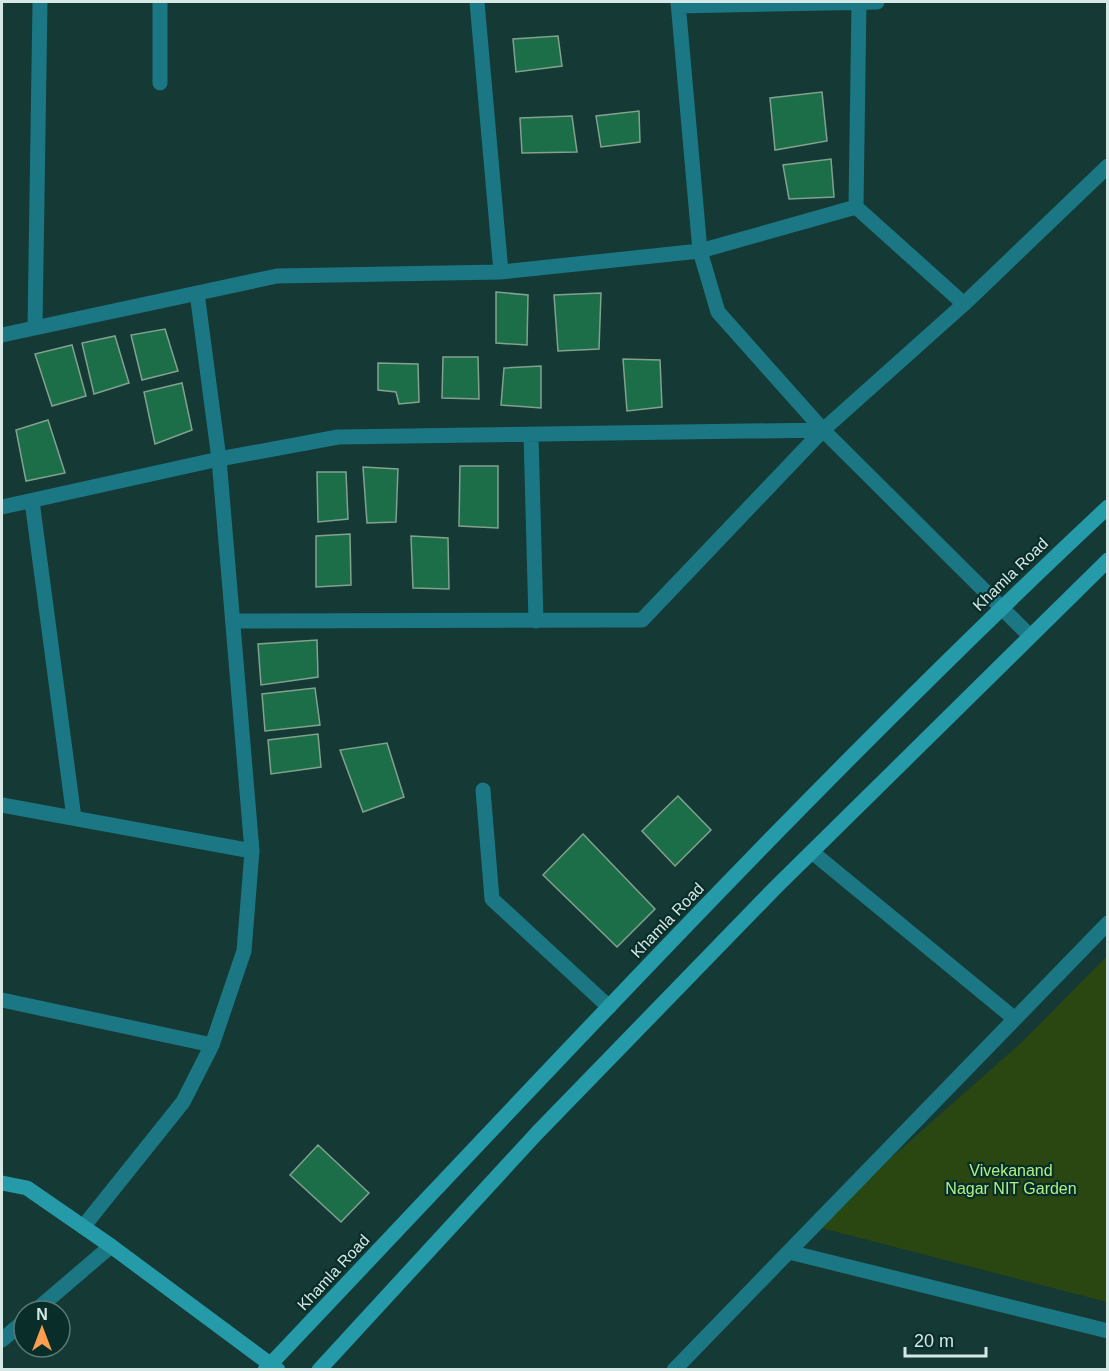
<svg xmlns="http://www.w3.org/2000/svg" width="1109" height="1371" font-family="Arial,sans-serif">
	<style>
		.green { fill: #2a4712 }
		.building { fill: #1c6e48; stroke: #83a18f; stroke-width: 1.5 }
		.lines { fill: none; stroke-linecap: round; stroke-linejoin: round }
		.street { stroke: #1b7783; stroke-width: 15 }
		.secondary { stroke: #259aa9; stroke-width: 15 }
		.labels { text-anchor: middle; stroke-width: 4.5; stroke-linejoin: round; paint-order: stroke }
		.street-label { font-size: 16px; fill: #d5e8e5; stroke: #092e2a }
		.park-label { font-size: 16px; fill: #b0f083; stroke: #092e2a }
	</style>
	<rect width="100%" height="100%" fill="#153934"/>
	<path class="green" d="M1107,956V1302L814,1226L1022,1042Z"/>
	<path class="building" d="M558,36L562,66L516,72L513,39Z
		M822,92L827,141L775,150L770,98Z
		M639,111L640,142L601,147L596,116Z
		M572,116L577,152L522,153L520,118Z
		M831,159L834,197L789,199L783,165Z
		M496,292L528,295L527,345L496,343Z
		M601,293L599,349L558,351L554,295Z
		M165,329L178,371L142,380L131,335Z
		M115,336L129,383L94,394L82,343Z
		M72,345L86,396L52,406L35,354Z
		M443,357H478L479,399L442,398Z
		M623,359L660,360L662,407L627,411Z
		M378,363L418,364L419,402L399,404L396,392L378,390Z
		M541,366V408L501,405L504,368Z
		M182,383L192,430L155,444L144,392Z
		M48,420L65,473L26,481L16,430Z
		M460,466H498V528L459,526Z
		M363,467L398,469L396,522L367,523Z
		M317,472H346L348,519L318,522Z
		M350,534L351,585L316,587V536Z
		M411,536L448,538L449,589L413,588Z
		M317,640L318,677L261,685L258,644Z
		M315,688L320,725L265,731L262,694Z
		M318,734L321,767L271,774L268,740Z
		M387,743L404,797L363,812L340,750Z
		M678,796L711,830L675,866L642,831Z
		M583,834L655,909L617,947L543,875Z
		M318,1145L369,1193L341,1222L290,1175Z"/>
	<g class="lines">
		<path class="street" d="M477,2L501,272
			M678,2L700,251L718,312L823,430L1030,636
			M859,2L856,207L964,304
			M679,6L877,2
			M160,83V2
			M35,327L40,2
			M2,335L277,276L501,272L700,251L856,207
			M531,435L536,621
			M32,501L74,818
			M2,507L219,459L338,437L823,430
			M233,621L642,620L823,430L964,304L1108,166
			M483,790L492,899L609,1007
			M2,805L252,851
			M812,852L1015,1019
			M2,1000L212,1045
			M83,1227L183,1102L212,1045L244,951L252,851L219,459L197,293
			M789,1252L1108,1331
			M35,1311L111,1246
			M2,1340L24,1321
			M674,1370L1108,923"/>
		<path class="secondary" d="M2,1183L27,1188L111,1246L278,1370
			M265,1370C542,1078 814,782 1108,507
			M319,1370L537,1133L775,888L1108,560"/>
	</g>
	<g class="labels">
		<g class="street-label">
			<text transform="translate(1010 574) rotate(-44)" y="6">Khamla Road</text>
			<text transform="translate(667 920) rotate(-46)" y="6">Khamla Road</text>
			<text transform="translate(333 1272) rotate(-47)" y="6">Khamla Road</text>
		</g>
		<g class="park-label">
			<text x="1011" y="1176">Vivekanand<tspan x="1011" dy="18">Nagar NIT Garden</tspan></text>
		</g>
	</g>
	<rect width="1109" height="1371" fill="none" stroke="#d5e8e5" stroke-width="6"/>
	<g transform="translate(42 1329)"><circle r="28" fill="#092e2a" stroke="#5b7875" stroke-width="1.5"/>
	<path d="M0-4.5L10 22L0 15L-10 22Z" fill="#fa9f50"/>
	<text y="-9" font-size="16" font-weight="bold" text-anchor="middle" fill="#d5e8e5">N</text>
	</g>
	<path d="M905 1347v9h81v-9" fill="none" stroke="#d5e8e5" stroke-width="3"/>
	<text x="914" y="1347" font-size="18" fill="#d5e8e5" stroke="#092e2a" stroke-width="4.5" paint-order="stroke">20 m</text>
</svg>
